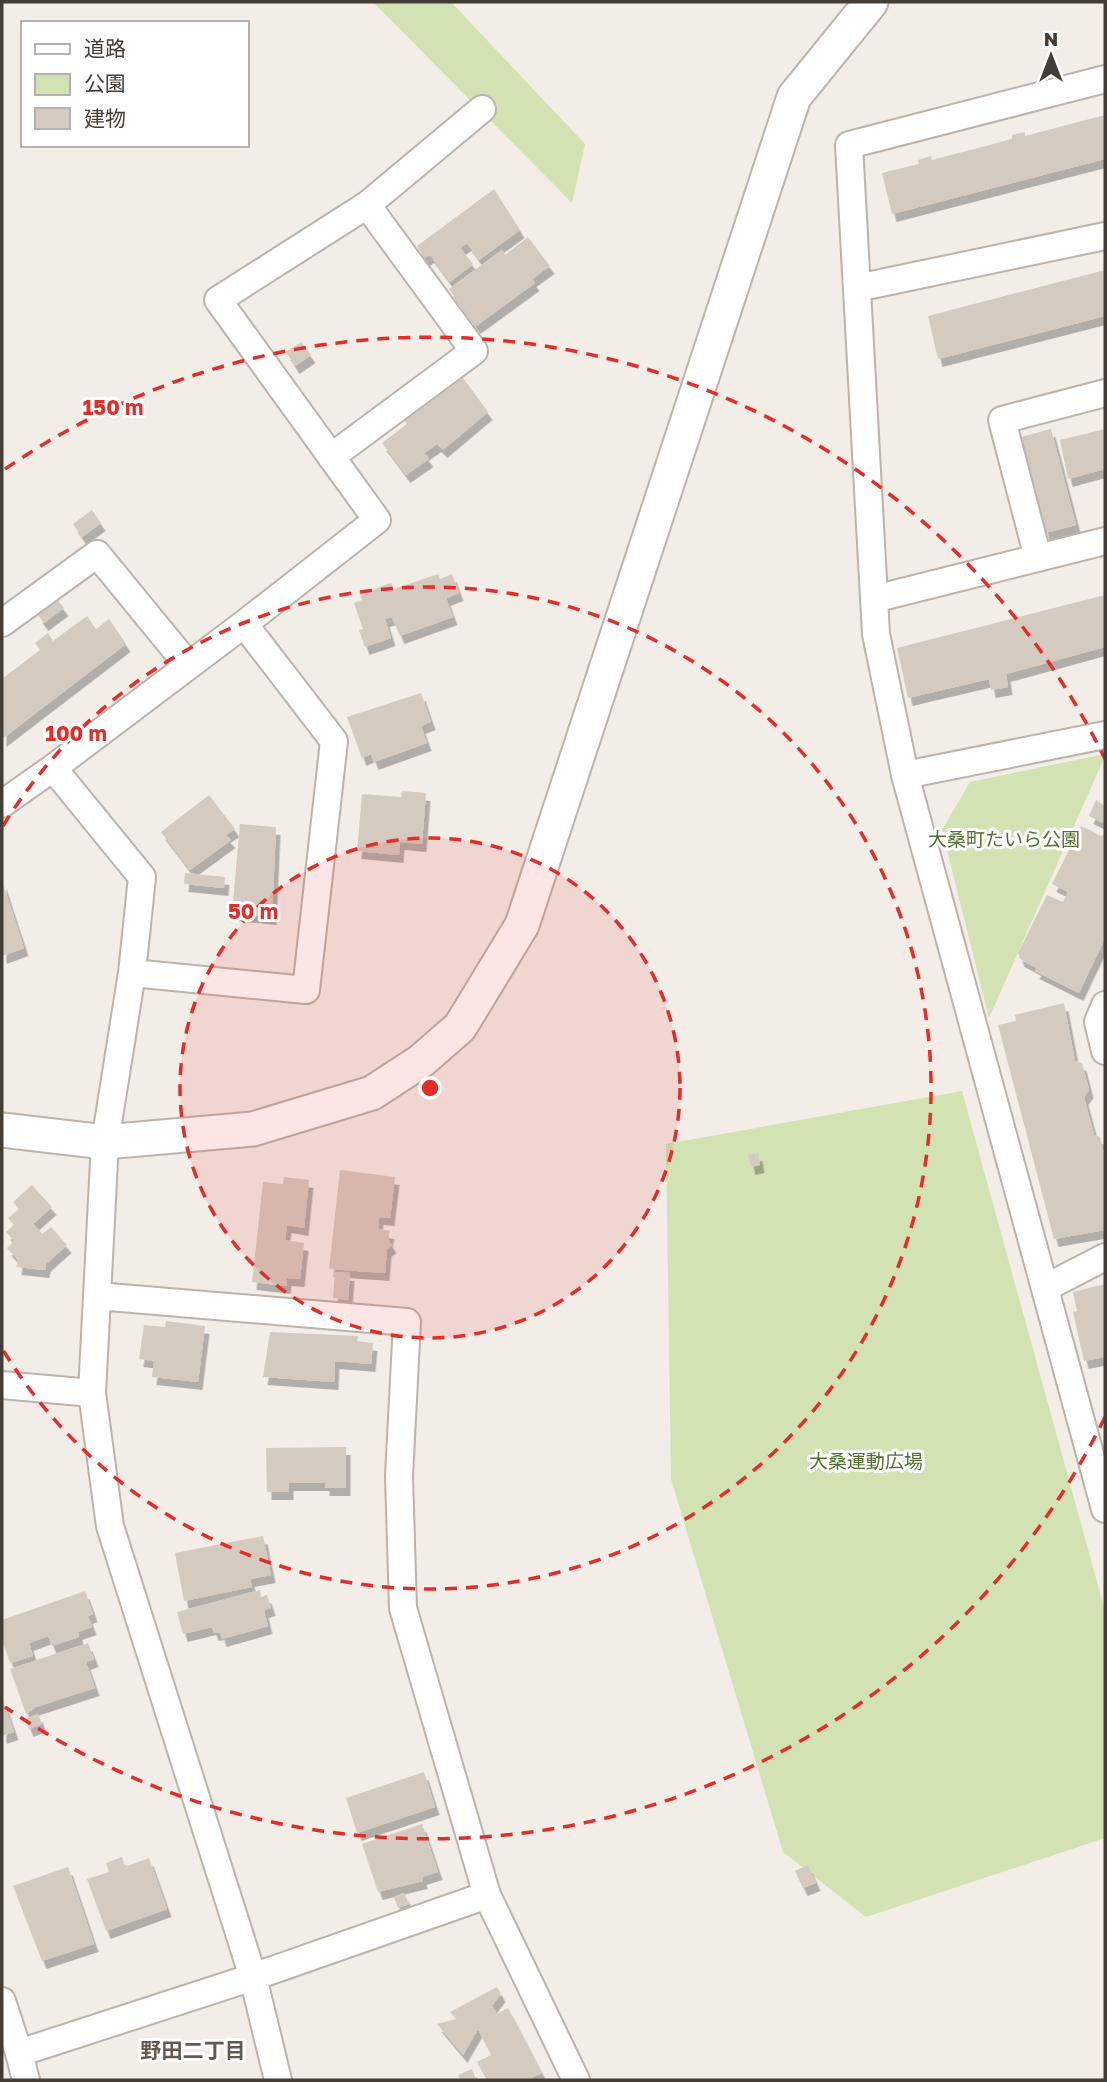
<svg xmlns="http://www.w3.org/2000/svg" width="1107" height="2082" font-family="'Golos Text','Noto Sans JP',sans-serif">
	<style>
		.green { fill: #d3e2b3 }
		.building { fill: #d5cac0; filter: url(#shadow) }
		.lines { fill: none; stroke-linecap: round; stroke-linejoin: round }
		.minor-casing { stroke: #bcb3aa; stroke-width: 30 }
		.tertiary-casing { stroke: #bcb3aa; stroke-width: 37 }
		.minor { stroke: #fff; stroke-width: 26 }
		.tertiary { stroke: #fff; stroke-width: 33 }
		.ring { fill: none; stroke: #e62c29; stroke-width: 3.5; stroke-dasharray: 12 9 }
		.labels { text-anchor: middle; stroke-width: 6; stroke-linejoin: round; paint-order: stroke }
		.park-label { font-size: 19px; fill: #51702f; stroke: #fff }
		.neighbourhood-label { font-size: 21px; font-weight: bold; fill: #66594e; stroke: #fff }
		.centre { fill: #e62c29; stroke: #fff; stroke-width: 3.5 }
		.ring-label { font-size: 21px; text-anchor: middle; font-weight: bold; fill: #e62c29; stroke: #fff; stroke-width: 6; stroke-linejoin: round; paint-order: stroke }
	</style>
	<defs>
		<filter id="shadow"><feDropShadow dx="4.5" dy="8" stdDeviation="0" flood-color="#0004"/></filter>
	</defs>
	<rect width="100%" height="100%" fill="#f2ede7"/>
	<path class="green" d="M373,2H451L585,144L572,203Z
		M1105,754V756L989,1018L942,830L970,782Z
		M962,1091L1105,1611V1838L866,1917L783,1852L671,1479L666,1144Z"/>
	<path class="building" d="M1105,115V159L892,214L882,173L919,164L918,160L931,156L932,160L1012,139V135L1025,132V136Z
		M494,189L520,230L479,260L467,243L460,248L473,264L450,282L430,255L425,258L417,246Z
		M528,237L550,266L532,279L535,283L476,326L449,289L502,250L505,255Z
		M1105,270V316L938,359L928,316Z
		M301,342L311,355L295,366L286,352Z
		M463,378L488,412L443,450L437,444L424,453L429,459L406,475L382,443L407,424L404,420L425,406L423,403Z
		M1051,429L1076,525L1045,533L1021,437Z
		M1105,429V469L1068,479L1060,440Z
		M92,510L101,523L82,537L73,524Z
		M438,574L440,579L452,574L459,593L446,598L453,617L400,636L392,617L385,619L391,638L365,647L359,630L363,629L354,603L362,600L360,594L391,583L394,589Z
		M1105,595V647L1006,674L1008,687L991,690L989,679L908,698L897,648Z
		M57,599L64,608L44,623L38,615Z
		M87,616L96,629L109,619L126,644L2,739V679L40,650L35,643L48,633L53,641Z
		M421,693L431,722L421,726L427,743L374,762L371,754L362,758L347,717Z
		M402,791L426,793L422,844L400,842L399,855L357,851L362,794L401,797Z
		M209,795L235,829L226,835L231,840L190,870L161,832Z
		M1096,800L1105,806L1103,823L1089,816Z
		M240,824L276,827L272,917L232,913Z
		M1081,826L1101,836L1105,834V938L1079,993L1035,971L1037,968L1020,959L1018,953L1047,895L1063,902L1068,892L1052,884Z
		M185,873L225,877L224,888L184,884Z
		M2,881L24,948L2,956Z
		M1064,1003L1075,1061L1082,1063L1089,1090L1084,1097L1094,1135L1100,1137L1105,1157V1230L1054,1239L998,1025L1016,1021L1015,1015Z
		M758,1153L760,1165L751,1167L748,1155Z
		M340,1170L395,1177L390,1218L379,1217L378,1229L390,1231L388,1239L392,1245L387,1249L385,1273L329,1269Z
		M284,1177L309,1180L304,1228L287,1225L285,1240L304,1243L300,1279L287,1278L286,1286L252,1282L263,1182L283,1184Z
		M32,1185L52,1207L33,1224L42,1234L51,1227L67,1245L46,1264L45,1270L17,1267L18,1260L7,1248L14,1241L6,1232L14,1225L8,1218L19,1209L13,1202Z
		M335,1272L350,1273L348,1300L333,1298Z
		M1105,1284V1357L1084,1361L1073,1312L1077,1311L1073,1292Z
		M166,1321L205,1326L198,1382L152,1377L154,1361L139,1359L144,1325L165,1327Z
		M270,1332L358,1336L357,1341L373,1343L371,1364L335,1361L334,1382L263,1377Z
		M346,1447V1488H325V1483H289V1492H267L266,1448Z
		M263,1536L271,1575L250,1579L252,1587L184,1601L175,1553Z
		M260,1590L261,1597L267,1595L271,1608L264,1610L268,1626L222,1639L220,1632L214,1633L212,1627L183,1634L177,1612Z
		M85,1591L93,1614L88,1616L92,1627L78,1632L79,1637L52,1646L48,1636L29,1643L33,1656L10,1663L2,1639V1620Z
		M88,1643L94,1659L86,1662L95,1688L36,1707L26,1714L10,1669Z
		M2,1698L14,1732L2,1736Z
		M38,1714L42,1724L29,1729L25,1719Z
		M424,1772L435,1807L357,1833L346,1798Z
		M422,1824L438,1872L422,1877L423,1881L378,1892L362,1844Z
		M122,1857L125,1867L149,1858L167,1909L106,1931L87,1879L109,1872L106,1863Z
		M808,1865L816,1883L803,1888L795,1871Z
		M68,1867L94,1944L42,1961L13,1886Z
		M404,1893L409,1904L398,1908L394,1897Z
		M497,1987L501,1994L492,2006L497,2014L508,2008L542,2073L531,2078L534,2080H487L477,2062L491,2055L478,2029L463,2055L437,2024L456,2019L450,2012Z
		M472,2069L476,2079L460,2080L458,2075Z"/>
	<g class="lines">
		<defs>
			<path id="minor" d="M1105,79L849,145L876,634L905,775L1105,1509
				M367,205L482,109
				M857,288L1105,236
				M1038,558L1002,420L1105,393
				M874,599L1105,541
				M2,623L97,554L188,665
				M905,775L1105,735
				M2,804L53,768
				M132,973L142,877L53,768L244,624
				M1105,1005L1098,1022L1105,1051
				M1045,1288L1105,1257
				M97,1296L407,1322L399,1476L403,1608L487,1895
				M2,1385L92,1393
				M2,2001L19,2053
				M26,2080L19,2053L253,1977L487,1895L576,2080
				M278,2080L253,1977L110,1526L92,1393L105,1142L132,973L306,990L334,741L244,624L377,520L218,300L367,205L474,351L331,457"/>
			<path id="tertiary" d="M2,1130L105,1142L253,1129L372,1093L421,1061L460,1027L522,925L794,97L871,2"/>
		</defs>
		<use href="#minor" class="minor-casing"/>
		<use href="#tertiary" class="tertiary-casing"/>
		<use href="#minor" class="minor"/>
		<use href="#tertiary" class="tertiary"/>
	</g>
	<circle cx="430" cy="1088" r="250" fill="#e62c29" fill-opacity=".12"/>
	<g class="ring">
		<circle cx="430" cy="1088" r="250"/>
		<path d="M3 826A501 501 0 1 1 3 1350"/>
		<path d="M1105 1417A751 751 0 0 1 5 1707M5 469A751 751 0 0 1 1105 759"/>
	</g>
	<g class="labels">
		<g class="park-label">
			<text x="1004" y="846">大桑町たいら公園</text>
			<text x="866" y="1468">大桑運動広場</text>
		</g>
		<g class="neighbourhood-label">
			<text x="193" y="2058">野田二丁目</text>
		</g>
	</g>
	<circle cx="430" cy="1088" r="10" class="centre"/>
	<g class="ring-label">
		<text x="113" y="415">150 m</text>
		<text x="76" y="741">100 m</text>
		<text x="253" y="919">50 m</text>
	</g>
	<rect width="1107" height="2082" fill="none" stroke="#443d36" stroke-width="7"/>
	<rect x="21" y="21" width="228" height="126" fill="#ffffff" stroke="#b4b1af" stroke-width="2"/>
	<rect x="35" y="44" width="35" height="10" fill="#ffffff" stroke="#b4b1af" stroke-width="2"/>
	<text x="84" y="56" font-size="21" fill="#443d36">道路</text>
	<rect x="35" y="74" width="35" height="21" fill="#d3e2b3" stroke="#b4b1af" stroke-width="2"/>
	<text x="84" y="91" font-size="21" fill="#443d36">公園</text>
	<rect x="35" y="108" width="35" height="21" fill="#d5cac0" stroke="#b4b1af" stroke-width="2"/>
	<text x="84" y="126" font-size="21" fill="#443d36">建物</text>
	<g transform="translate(1051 56)" stroke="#ffffff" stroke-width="5" paint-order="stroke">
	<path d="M0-5L12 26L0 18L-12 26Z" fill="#443d36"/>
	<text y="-10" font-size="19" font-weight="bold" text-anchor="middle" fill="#443d36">N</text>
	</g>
</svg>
